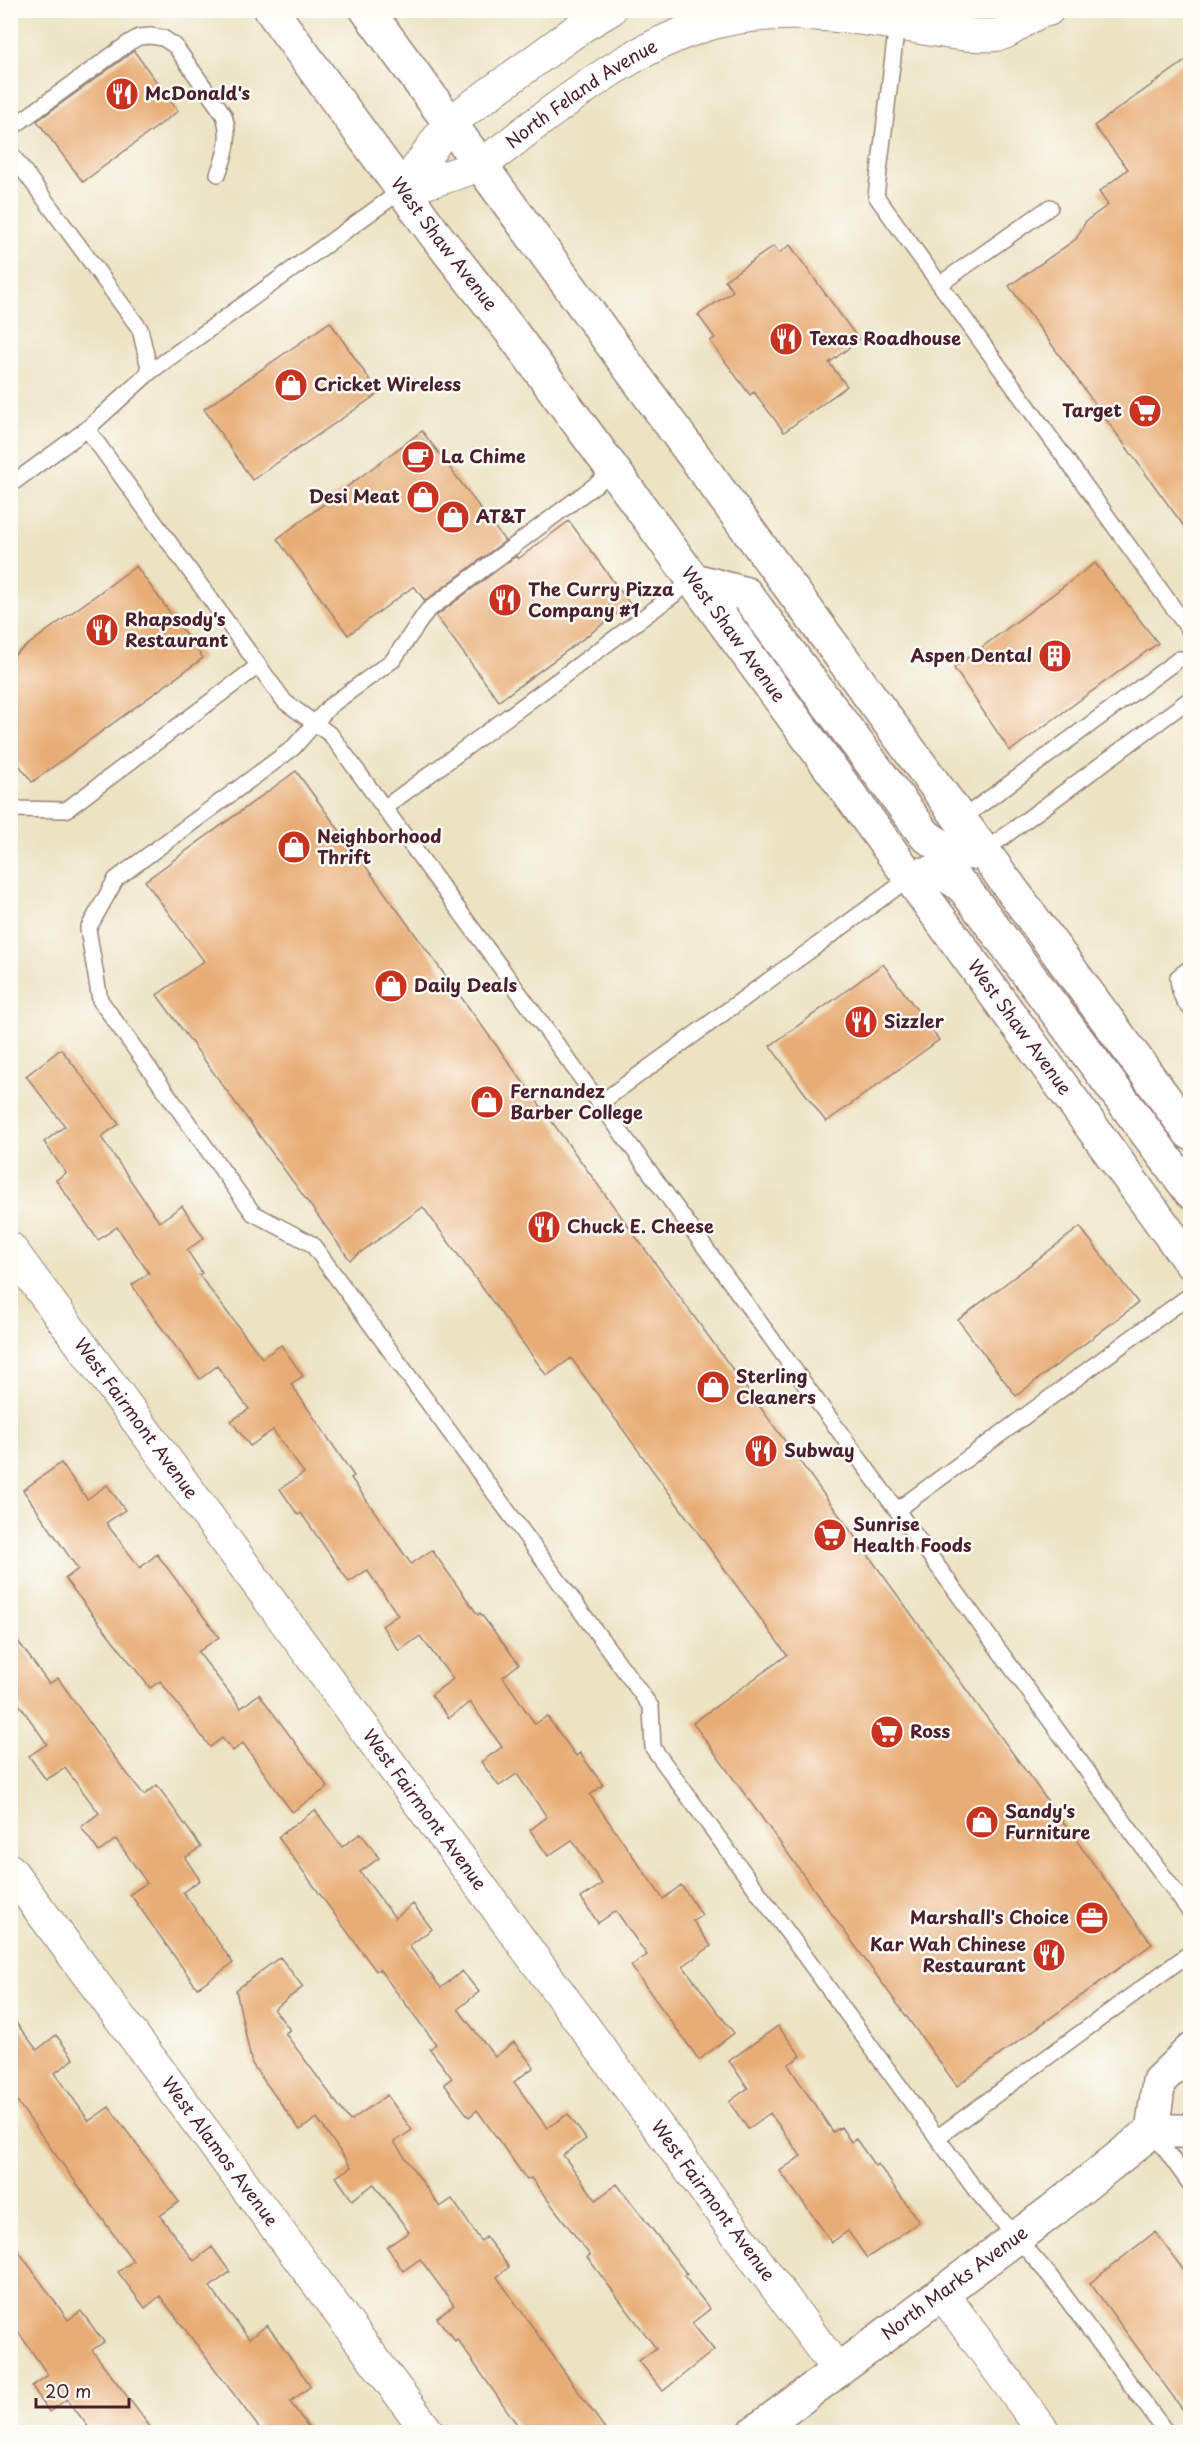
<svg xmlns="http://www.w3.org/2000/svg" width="1201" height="2443" font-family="'Playpen Sans',sans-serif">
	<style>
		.building { fill: #e8ad76 }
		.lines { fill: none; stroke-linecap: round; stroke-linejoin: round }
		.service-casing { stroke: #9b8177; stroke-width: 18 }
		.minor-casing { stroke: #9b8177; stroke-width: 34 }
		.secondary-casing { stroke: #9b8177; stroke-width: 36 }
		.primary-casing { stroke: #9b8177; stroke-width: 36 }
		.service { stroke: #fff; stroke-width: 15 }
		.minor { stroke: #fff; stroke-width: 32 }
		.secondary { stroke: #fff; stroke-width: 33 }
		.primary { stroke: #fff; stroke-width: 33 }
		.labels { text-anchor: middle; stroke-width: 5; stroke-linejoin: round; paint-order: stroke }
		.poi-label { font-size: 18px; font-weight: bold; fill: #4a1f2b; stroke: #fdfcf7; text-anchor: start }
		.street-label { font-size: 18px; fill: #4a1f2b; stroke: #fdfcf7 }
	</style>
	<rect width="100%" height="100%" fill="#fdfcf7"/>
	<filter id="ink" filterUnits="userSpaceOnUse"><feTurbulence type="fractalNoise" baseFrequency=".0167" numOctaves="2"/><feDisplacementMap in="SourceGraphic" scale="12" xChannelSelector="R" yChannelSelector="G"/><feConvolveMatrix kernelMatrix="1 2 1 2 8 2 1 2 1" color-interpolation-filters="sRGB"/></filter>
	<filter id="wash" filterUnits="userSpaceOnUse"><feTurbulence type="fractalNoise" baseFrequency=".008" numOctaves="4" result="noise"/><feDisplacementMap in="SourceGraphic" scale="24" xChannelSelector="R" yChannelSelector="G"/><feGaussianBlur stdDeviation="1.35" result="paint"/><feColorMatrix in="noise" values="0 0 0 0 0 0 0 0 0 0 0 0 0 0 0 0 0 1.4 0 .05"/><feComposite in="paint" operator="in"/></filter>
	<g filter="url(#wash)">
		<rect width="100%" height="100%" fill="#ece3c3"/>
		<g id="blocks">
			<path class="building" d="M134,51L178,111L83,182L37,121Z
				M1191,57V536L1009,286L1076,239L1086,221L1108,205L1099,192L1128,169L1094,126Z
				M790,245L859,340L829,363L847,386L784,432L754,392L750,395L710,341L715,338L698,315L733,291L725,280L774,246L779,253Z
				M330,322L379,393L252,480L204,409Z
				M422,431L505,541L425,601L414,586L348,635L277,539Z
				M569,521L630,604L499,701L436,616L516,556L518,559Z
				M1095,563L1158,643L1010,751L954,668Z
				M136,566L203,658L32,782L10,753V658Z
				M296,771L1152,1944L957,2086L693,1723L787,1655L571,1358L547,1376L423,1207L350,1260L157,995L204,961L145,881Z
				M883,964L939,1040L826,1122L770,1046Z
				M61,1049L119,1124L101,1137L159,1222L182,1206L204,1238L187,1250L202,1273L199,1275L262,1358L281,1345L303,1376L291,1384L354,1476L351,1478L411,1564L432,1550L478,1615L480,1613L519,1664L503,1677L535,1724L547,1716L576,1756L580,1753L603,1785L590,1795L663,1899L681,1885L702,1915L693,1921L711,1946L683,1966L734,2033L699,2060L631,1966L647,1955L616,1911L598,1923L581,1898L602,1884L572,1840L548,1856L530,1830L547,1817L517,1774L499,1786L481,1762L502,1747L470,1702L449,1718L431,1695L453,1679L420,1636L399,1651L382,1626L398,1615L367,1570L349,1582L301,1513L298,1515L280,1489L304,1473L273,1430L250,1446L231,1421L249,1409L217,1366L200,1379L155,1319L132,1285L149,1273L117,1227L98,1240L56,1180L66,1173L44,1142L65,1126L26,1076Z
				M1080,1227L1138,1303L1016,1396L958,1320Z
				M61,1463L87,1499L107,1485L125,1510L106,1523L140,1568L157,1554L219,1637L198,1652L241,1708L259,1694L328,1787L292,1812L243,1743L233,1751L222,1738L210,1747L160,1681L150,1688L65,1579L78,1569L23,1490Z
				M10,1630L49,1684L58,1678L108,1749L144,1795L157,1785L201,1847L185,1858L200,1880L183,1892L233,1963L197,1988L130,1894L147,1883L116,1839L99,1852L81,1827L99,1813L65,1768L46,1780L29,1756L47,1744L10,1691Z
				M315,1810L342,1847L361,1833L379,1858L360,1872L395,1918L413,1904L432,1929L409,1946L441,1988L462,1971L479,1992L458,2009L495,2057L514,2042L534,2067L514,2082L547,2128L568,2114L586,2139L563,2155L596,2200L617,2184L687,2274L684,2276L710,2309L692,2323L714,2350L663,2391L639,2361L656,2348L587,2257L590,2255L531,2178L527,2180L477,2110L469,2117L444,2084L452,2078L430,2049L436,2044L379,1969L376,1971L278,1837Z
				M280,1957L303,1987L274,2009L290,2030L285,2033L350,2121L387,2095L412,2130L394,2142L440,2207L452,2199L481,2241L486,2237L509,2267L497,2277L608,2433H523L457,2339L455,2341L437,2318L454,2305L420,2259L403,2271L387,2247L409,2232L374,2184L352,2200L336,2177L351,2167L317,2118L300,2130L252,2064L236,1990Z
				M10,2015L37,2050L56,2035L74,2059L55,2073L89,2121L109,2107L179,2202L160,2216L194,2261L212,2247L230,2272L210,2287L249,2339L267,2325L311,2386L290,2402L313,2433H263L160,2296L145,2308L118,2272L133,2261L10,2092Z
				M778,2026L801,2056L788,2065L833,2132L841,2127L851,2142L856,2139L875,2166L878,2164L919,2222L867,2258L848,2231L832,2242L780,2171L801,2156L770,2113L748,2129L729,2102L748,2088L729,2061Z
				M1155,2232L1191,2280V2421L1090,2283Z
				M10,2239L68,2320L81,2311L104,2342L92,2350L155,2433H93L67,2399L49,2412L32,2386L48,2375L10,2320Z"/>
		</g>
	</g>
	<g filter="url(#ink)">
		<use href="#blocks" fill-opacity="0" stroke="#9b8177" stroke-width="1.5"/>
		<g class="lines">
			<defs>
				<path id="service" d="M897,24L876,196L1190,631
					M10,129L130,42L139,37L151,36L163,38L175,46L224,115C231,137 226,154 218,174
					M10,152L140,329L150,372
					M940,284L1050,207
					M87,429L285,702L331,735L1190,1912
					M614,471L427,611L393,660L330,706L293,748L116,879L88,929L100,1000L253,1213L312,1244L651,1707L653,1748L974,2188L1049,2275L1166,2432
					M10,485L87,429L150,372L402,190
					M384,808L694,580
					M10,809L66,810L258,666
					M960,820L1179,659H1190
					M983,852L1190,699
					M1190,968L1178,977C1179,990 1181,999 1190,1008
					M600,1103L911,877
					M897,1510L1190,1295
					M1152,2131L1190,2184
					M938,2137L1190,1953"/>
				<g id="minor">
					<path id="s1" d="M402,190C425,182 459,175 480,164C499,154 517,137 535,124C589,84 638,47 703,26C765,6 834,14 897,24C929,29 963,37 996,35C1012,34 1027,13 1048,10"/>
					<path d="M402,190L449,123L581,27L610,10"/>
					<path id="s2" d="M10,1248L838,2371"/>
					<path id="s3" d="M10,1870L428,2432"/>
					<path d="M942,2293L1044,2432"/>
				</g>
				<g id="secondary">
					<path d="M1152,2131L1159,2081L1190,2051"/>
					<path id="s4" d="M755,2432L1052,2211L1152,2131H1190"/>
				</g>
				<g id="primary">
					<path id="s5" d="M271,10L434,233L510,330L614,471L1190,1262"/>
					<path d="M367,10L1190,1133"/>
					<path d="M694,580L746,594L925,835C943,849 959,855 983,852"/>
					<path d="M911,877C935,870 945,871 964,888L1190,1191"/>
				</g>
			</defs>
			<use href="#service" class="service-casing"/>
			<use href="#minor" class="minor-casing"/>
			<use href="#secondary" class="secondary-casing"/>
			<use href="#primary" class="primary-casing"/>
			<use href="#service" class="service"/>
			<use href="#minor" class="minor"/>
			<use href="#secondary" class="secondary"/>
			<use href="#primary" class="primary"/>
		</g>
	</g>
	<defs>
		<symbol id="restaurant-disc" viewBox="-11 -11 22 22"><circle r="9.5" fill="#c8321e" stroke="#fdfcf7"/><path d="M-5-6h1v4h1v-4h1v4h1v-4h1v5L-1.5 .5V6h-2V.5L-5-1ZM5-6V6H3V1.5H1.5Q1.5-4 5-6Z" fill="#fff"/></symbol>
		<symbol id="shop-disc" viewBox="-11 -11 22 22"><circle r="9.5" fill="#c8321e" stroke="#fdfcf7"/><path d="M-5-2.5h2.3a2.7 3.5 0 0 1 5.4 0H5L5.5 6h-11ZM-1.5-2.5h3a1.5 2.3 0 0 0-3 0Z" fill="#fff"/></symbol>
		<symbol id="supermarket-disc" viewBox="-11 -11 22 22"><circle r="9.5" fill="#c8321e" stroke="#fdfcf7"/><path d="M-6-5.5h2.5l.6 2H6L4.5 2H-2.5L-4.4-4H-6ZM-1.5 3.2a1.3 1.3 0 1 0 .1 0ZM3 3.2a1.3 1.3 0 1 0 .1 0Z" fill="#fff"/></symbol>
		<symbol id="cafe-disc" viewBox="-11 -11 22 22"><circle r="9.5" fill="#c8321e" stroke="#fdfcf7"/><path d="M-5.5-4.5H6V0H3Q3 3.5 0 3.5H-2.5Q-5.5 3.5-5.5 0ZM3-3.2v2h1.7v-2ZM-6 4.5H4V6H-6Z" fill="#fff"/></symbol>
		<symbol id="building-disc" viewBox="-11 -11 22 22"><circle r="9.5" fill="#c8321e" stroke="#fdfcf7"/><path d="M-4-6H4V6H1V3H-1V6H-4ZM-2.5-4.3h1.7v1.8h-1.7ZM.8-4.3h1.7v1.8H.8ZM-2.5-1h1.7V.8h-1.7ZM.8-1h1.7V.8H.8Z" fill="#fff"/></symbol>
		<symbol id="office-disc" viewBox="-11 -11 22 22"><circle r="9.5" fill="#c8321e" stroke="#fdfcf7"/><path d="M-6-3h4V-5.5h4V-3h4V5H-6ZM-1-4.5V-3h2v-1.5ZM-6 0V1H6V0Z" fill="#fff"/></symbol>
	</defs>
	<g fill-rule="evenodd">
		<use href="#restaurant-disc" x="103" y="75" width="38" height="38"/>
		<use href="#restaurant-disc" x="767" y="320" width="38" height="38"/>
		<use href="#shop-disc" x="272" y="366" width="38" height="38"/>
		<use href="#supermarket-disc" x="1126" y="392" width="38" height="38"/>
		<use href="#cafe-disc" x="399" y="438" width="38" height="38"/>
		<use href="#shop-disc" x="404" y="478" width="38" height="38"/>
		<use href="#shop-disc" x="434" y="498" width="38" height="38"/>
		<use href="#restaurant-disc" x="486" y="581" width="38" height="38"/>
		<use href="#restaurant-disc" x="83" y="611" width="38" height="38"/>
		<use href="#building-disc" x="1036" y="637" width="38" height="38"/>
		<use href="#shop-disc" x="275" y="828" width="38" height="38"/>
		<use href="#shop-disc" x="372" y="967" width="38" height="38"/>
		<use href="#restaurant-disc" x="842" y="1003" width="38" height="38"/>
		<use href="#shop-disc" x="468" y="1083" width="38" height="38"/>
		<use href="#restaurant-disc" x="525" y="1208" width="38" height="38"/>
		<use href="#shop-disc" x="694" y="1368" width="38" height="38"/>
		<use href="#restaurant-disc" x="742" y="1432" width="38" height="38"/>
		<use href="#supermarket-disc" x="811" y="1516" width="38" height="38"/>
		<use href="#supermarket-disc" x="868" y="1713" width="38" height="38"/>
		<use href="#shop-disc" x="963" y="1803" width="38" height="38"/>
		<use href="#office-disc" x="1073" y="1899" width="38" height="38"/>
		<use href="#restaurant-disc" x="1030" y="1936" width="38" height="38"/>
	</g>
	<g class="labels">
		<g class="poi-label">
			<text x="145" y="100">McDonald's</text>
			<text x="809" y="345">Texas Roadhouse</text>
			<text x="314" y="391">Cricket Wireless</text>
			<text x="1122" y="417" text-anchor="end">Target</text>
			<text x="441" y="463">La Chime</text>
			<text x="400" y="503" text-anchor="end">Desi Meat</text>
			<text x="476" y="523">AT&amp;T</text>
			<text x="528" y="596">The Curry Pizza<tspan x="528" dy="21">Company #1</tspan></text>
			<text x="125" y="626">Rhapsody's<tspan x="125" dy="21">Restaurant</tspan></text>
			<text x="1032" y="662" text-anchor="end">Aspen Dental</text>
			<text x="317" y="843">Neighborhood<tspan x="317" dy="21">Thrift</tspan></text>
			<text x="414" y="992">Daily Deals</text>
			<text x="884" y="1028">Sizzler</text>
			<text x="510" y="1098">Fernandez<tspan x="510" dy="21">Barber College</tspan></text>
			<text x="567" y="1233">Chuck E. Cheese</text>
			<text x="736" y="1383">Sterling<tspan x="736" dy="21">Cleaners</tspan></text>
			<text x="784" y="1457">Subway</text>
			<text x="853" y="1531">Sunrise<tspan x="853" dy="21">Health Foods</tspan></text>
			<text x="910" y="1738">Ross</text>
			<text x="1005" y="1818">Sandy's<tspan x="1005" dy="21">Furniture</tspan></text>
			<text x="1069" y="1924" text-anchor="end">Marshall's Choice</text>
			<text x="1026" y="1951" text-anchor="end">Kar Wah Chinese<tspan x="1026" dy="21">Restaurant</tspan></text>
		</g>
		<g class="street-label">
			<text dy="6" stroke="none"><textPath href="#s1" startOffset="206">North Feland Avenue</textPath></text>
			<text dy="6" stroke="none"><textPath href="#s5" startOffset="291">West Shaw Avenue</textPath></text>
			<text dy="6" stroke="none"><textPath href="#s5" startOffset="777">West Shaw Avenue</textPath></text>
			<text dy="6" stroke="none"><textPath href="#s5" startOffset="1263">West Shaw Avenue</textPath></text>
			<text dy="6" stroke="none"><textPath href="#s2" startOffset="212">West Fairmont Avenue</textPath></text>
			<text dy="6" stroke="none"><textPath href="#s2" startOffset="698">West Fairmont Avenue</textPath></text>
			<text dy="6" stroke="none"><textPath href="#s3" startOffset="351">West Alamos Avenue</textPath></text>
			<text dy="6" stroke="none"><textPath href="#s2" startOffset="1184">West Fairmont Avenue</textPath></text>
			<text dy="6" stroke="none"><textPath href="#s4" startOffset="249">North Marks Avenue</textPath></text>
		</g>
	</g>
	<rect width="1201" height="2443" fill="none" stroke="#fdfcf7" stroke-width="36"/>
	<path d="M36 2398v9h93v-9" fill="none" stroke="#4a1f2b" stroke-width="3"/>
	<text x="45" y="2398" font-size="18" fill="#4a1f2b" stroke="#fdfcf7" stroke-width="4.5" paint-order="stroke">20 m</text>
</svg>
